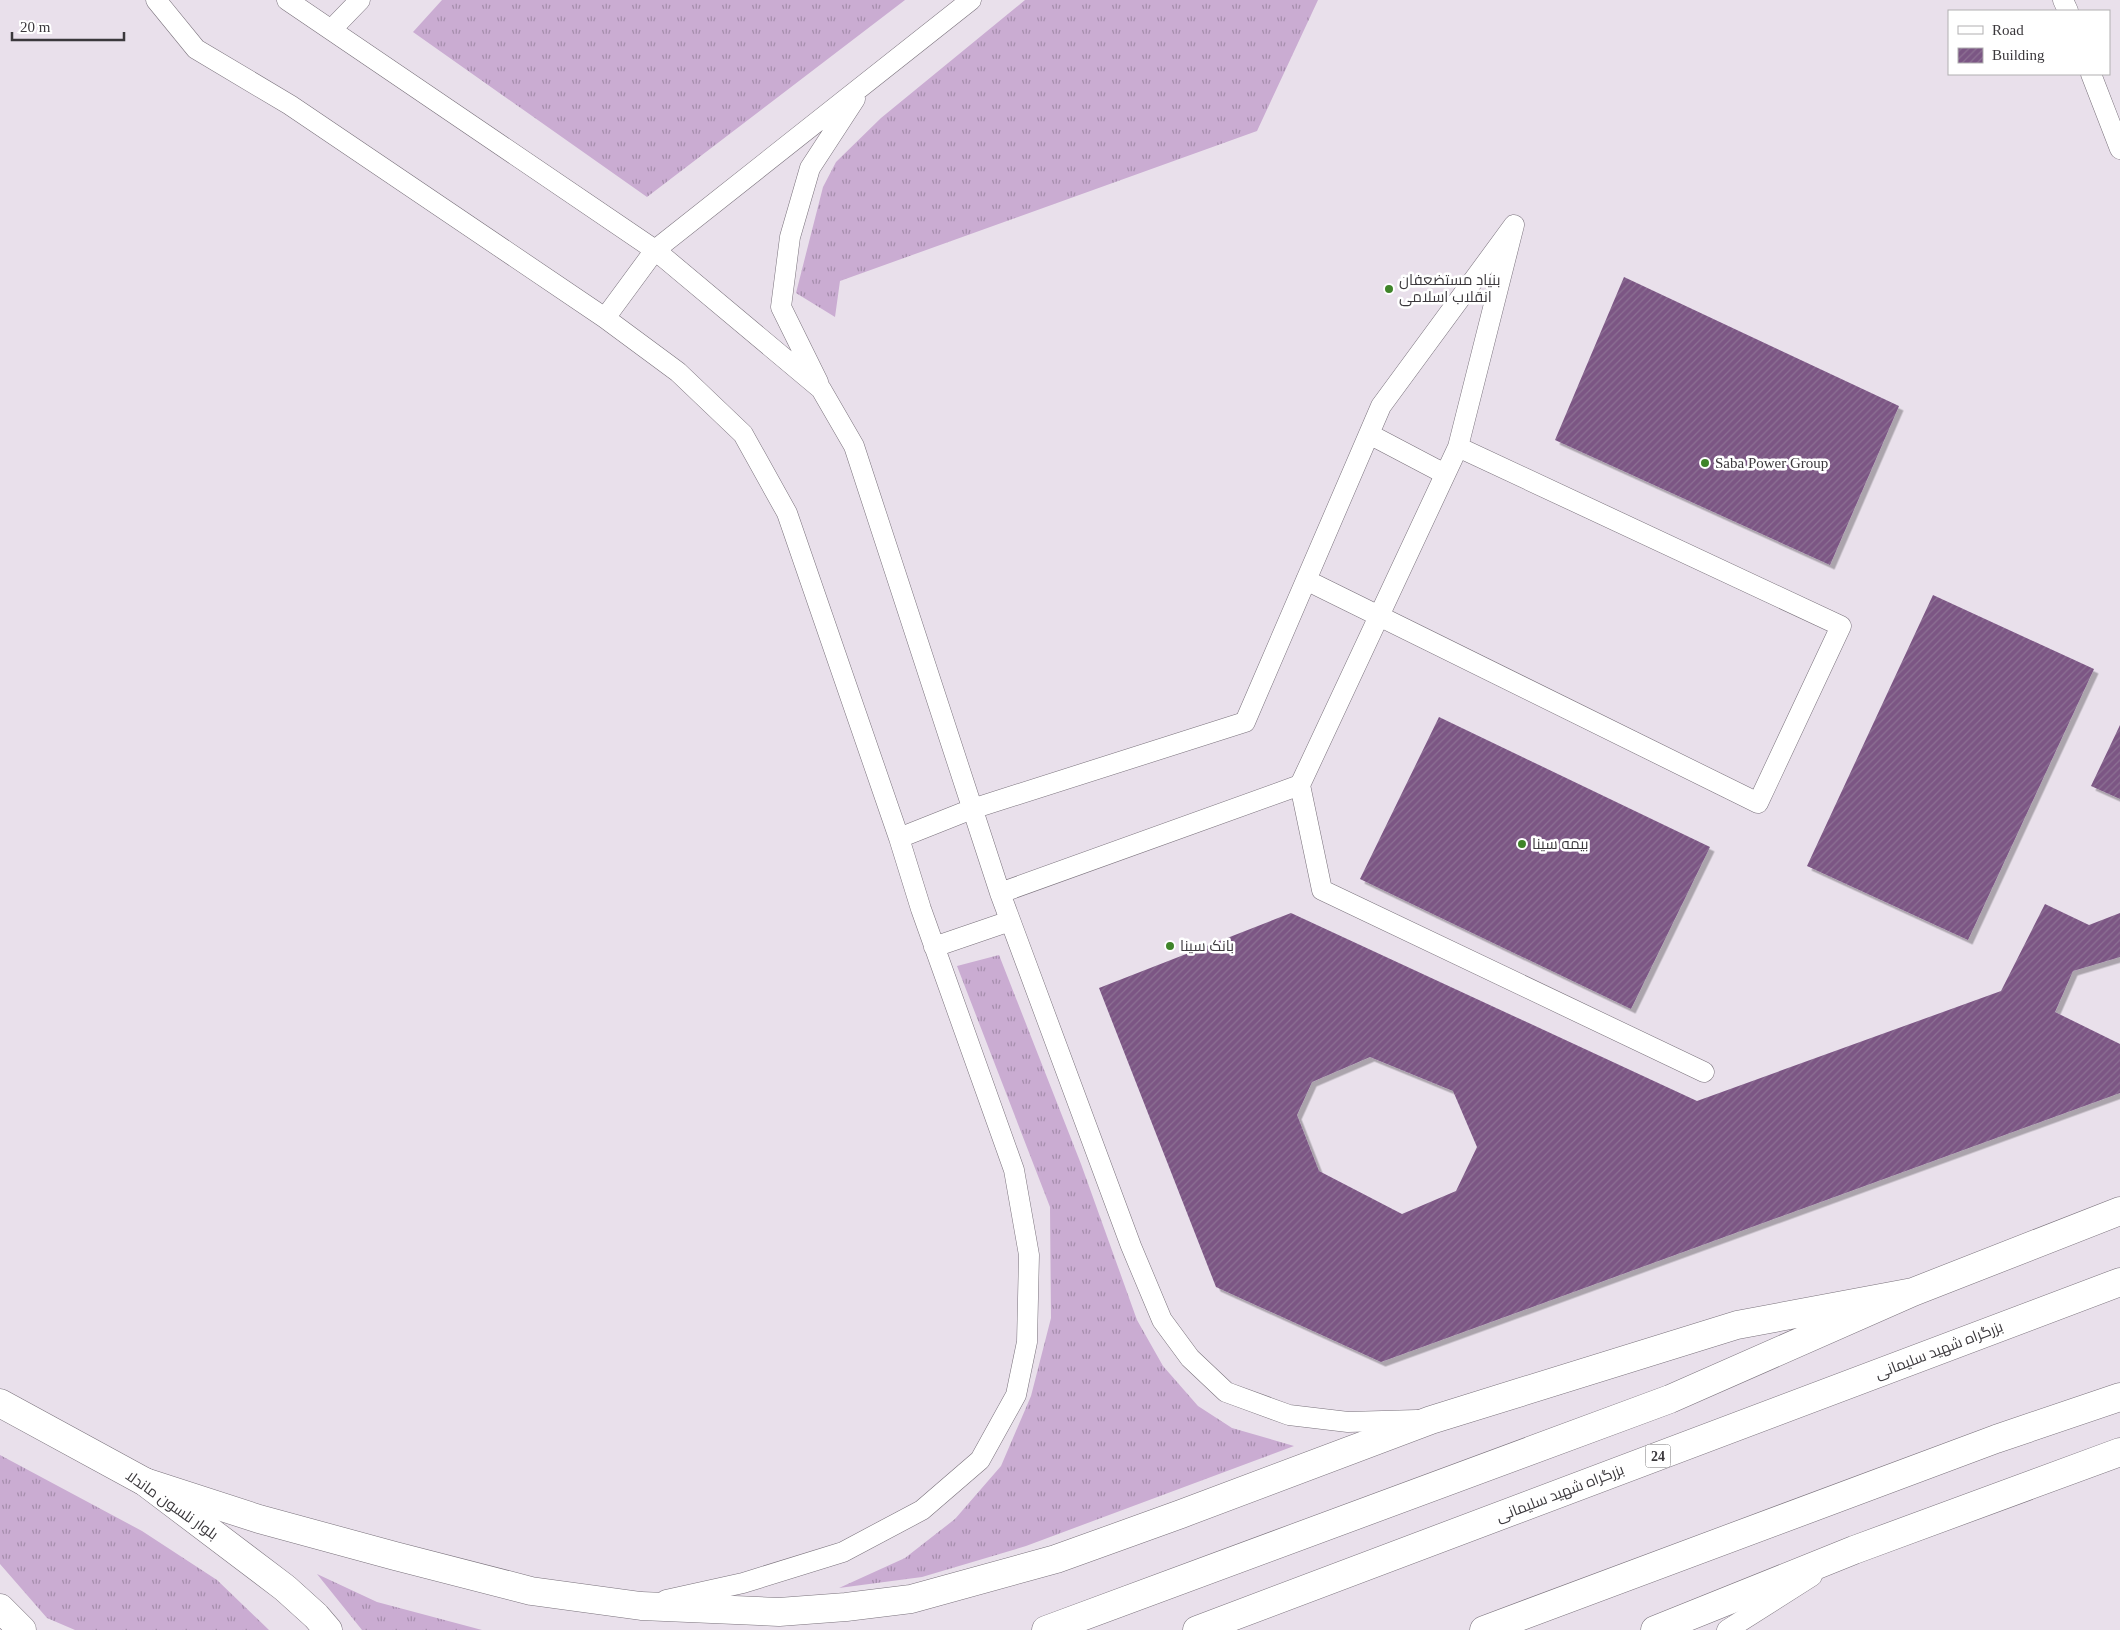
<svg xmlns="http://www.w3.org/2000/svg" width="2120" height="1630" font-family="'Times New Roman',Cairo,serif">
	<style>
		.grass { fill: url(#grass-tufts) }
		.building { fill: url(#building-hatch); fill-rule: evenodd; filter: url(#shadow) }
		.lines { fill: none; stroke-linecap: round; stroke-linejoin: round }
		.service-casing { stroke: #79717b; stroke-width: 21 }
		.secondary-casing { stroke: #79717b; stroke-width: 29 }
		.trunk-casing { stroke: #79717b; stroke-width: 29 }
		.service { stroke: #fff; stroke-width: 20 }
		.secondary { stroke: #fff; stroke-width: 28 }
		.trunk { stroke: #fff; stroke-width: 28 }
		.poi-dot { fill: #3f8429; stroke: #fff; stroke-width: 2 }
		.labels { text-anchor: middle; stroke-width: 5; stroke-linejoin: round; paint-order: stroke }
		.shield { fill: #fff; stroke: #767476; stroke-width: 1 }
		.shield-label { font-size: 14px; font-weight: bold; fill: #3b383c }
		.poi-label { font-size: 15px; fill: #3b383c; stroke: #fff; text-anchor: start }
		.street-label { font-size: 15px; fill: #3b383c; stroke: #fff }
	</style>
	<defs>
		<pattern id="grass-tufts" width="24" height="20" patternUnits="userSpaceOnUse" patternTransform="scale(1.25)"><rect width="24" height="20" fill="#caacd2"/><path d="M3 7l-1-3M5 7V3M7 7l1-3M15 17l-1-3M17 17v-4M19 17l1-3" fill="none" stroke="#a58dac"/></pattern>
		<pattern id="building-hatch" width="6" height="6" patternUnits="userSpaceOnUse" patternTransform="scale(1.25)"><rect width="6" height="6" fill="#7b5684"/><path d="M-1 1l2-2M0 6l6-6M5 7l2-2" fill="none" stroke="#8d7194"/></pattern>
		<filter id="shadow"><feDropShadow dx="4.5" dy="4.5" stdDeviation="0" flood-color="#0004"/></filter>
	</defs>
	<rect width="100%" height="100%" fill="#e9e0eb"/>
	<path class="grass" d="M442,0H905L647,197L413,32Z
		M1025,0H1318L1257,131L840,281L835,317L796,293L823,187L836,162L881,118Z
		M999,955L1081,1164L1137,1320L1163,1366L1198,1406L1232,1428L1294,1446L1026,1546L922,1577L839,1588L905,1558L955,1519L1001,1466L1031,1396L1051,1318L1050,1207L957,966Z
		M0,1455L142,1531L217,1580L269,1630H75L47,1618L0,1564Z
		M317,1574L377,1602L482,1630H362Z"/>
	<path class="building" d="M1624,277L1899,406L1830,565L1555,440Z
		M1933,595L2094,669L1968,940L1807,866Z
		M1439,717L1710,847L1631,1009L1360,879Z
		M2120,725V799L2091,786Z
		M2045,904L2089,925L2120,913V957L2073,971L2055,1012L2120,1044V1093L1381,1362L1216,1287L1099,988L1291,913L1697,1101L2001,991ZM1370,1057L1453,1091L1477,1147L1456,1191L1402,1214L1319,1171L1297,1115L1312,1082Z"/>
	<g class="lines">
		<defs>
			<path id="service" d="M156,0L196,49L290,105L605,318L678,372L743,434L787,513L899,838L921,909L1014,1170L1029,1255L1027,1342L1016,1395L980,1460L922,1510L843,1552L743,1583L666,1600
				M287,0L655,250L821,389L854,446L1000,893L1131,1246L1162,1320L1190,1358L1226,1392L1289,1415L1348,1422L1417,1420
				M2063,0L2068,11
				M331,30L360,0
				M2091,74L2120,149
				M605,318L655,250L971,0
				M818,382L781,307L790,237L810,168L855,99
				M1369,434L1445,474
				M1306,580L1758,803L1841,626L1458,447
				M1300,785L1322,890L1704,1072
				M899,838L972,809L1245,722L1381,406L1514,225L1458,447L1300,785L1000,893
				M934,947L1010,921
				M1727,1630L1812,1576"/>
			<path id="secondary" d="M0,1403L145,1482L285,1588L316,1616L328,1630"/>
			<path id="trunk" d="M145,1482L259,1519L395,1556L531,1591L641,1606L779,1612L846,1607L911,1599L1056,1559L1181,1514L1431,1420L1737,1325L1913,1292
				M0,1608L22,1630
				M1046,1630L1670,1399L1913,1292L2120,1211
				M1197,1630L2120,1282
				M1484,1630L1996,1439L2120,1397
				M1655,1630L1854,1550L2120,1452"/>
		</defs>
		<use href="#service" class="service-casing"/>
		<use href="#secondary" class="secondary-casing"/>
		<use href="#trunk" class="trunk-casing"/>
		<use href="#service" class="service"/>
		<use href="#secondary" class="secondary"/>
		<use href="#trunk" class="trunk"/>
	</g>
	<g class="poi-dot">
		<circle cx="1389" cy="289" r="5"/>
		<circle cx="1705" cy="463" r="5"/>
		<circle cx="1522" cy="844" r="5"/>
		<circle cx="1170" cy="946" r="5"/>
	</g>
	<g class="labels">
		<rect class="shield" x="1645.5" y="1444.5" width="25" height="23" rx="4"/>
		<g class="shield-label">
			<text x="1658" y="1461">24</text>
		</g>
		<g class="poi-label">
			<text x="1399" y="285">بنیاد مستضعفان<tspan x="1399" dy="17">انقلاب اسلامی</tspan></text>
			<text x="1715" y="468">Saba Power Group</text>
			<text x="1532" y="849">بیمه سینا</text>
			<text x="1180" y="951">بانک سینا</text>
		</g>
		<g class="street-label">
			<text transform="translate(1939 1350) rotate(-21)" y="5">بزرگراه شهید سلیمانی</text>
			<text transform="translate(1560 1493) rotate(-21)" y="5">بزرگراه شهید سلیمانی</text>
			<text transform="translate(172 1505) rotate(35)" y="5">بلوار نلسون ماندلا</text>
		</g>
	</g>
	<rect x="1948" y="10" width="162" height="65" fill="#ffffff" stroke="#b1afb1"/>
	<rect x="1958" y="26" width="25" height="8" fill="#ffffff" stroke="#b1afb1"/>
	<text x="1992" y="35" font-size="15" fill="#3b383c">Road</text>
	<rect x="1958" y="48" width="25" height="15" fill="url(#building-hatch)" stroke="#b1afb1"/>
	<text x="1992" y="60" font-size="15" fill="#3b383c">Building</text>
	<path d="M12 32v8h112v-8" fill="none" stroke="#3b383c" stroke-width="2.5"/>
	<text x="20" y="32" font-size="15" fill="#3b383c" stroke="#ffffff" stroke-width="4" paint-order="stroke">20 m</text>
</svg>
